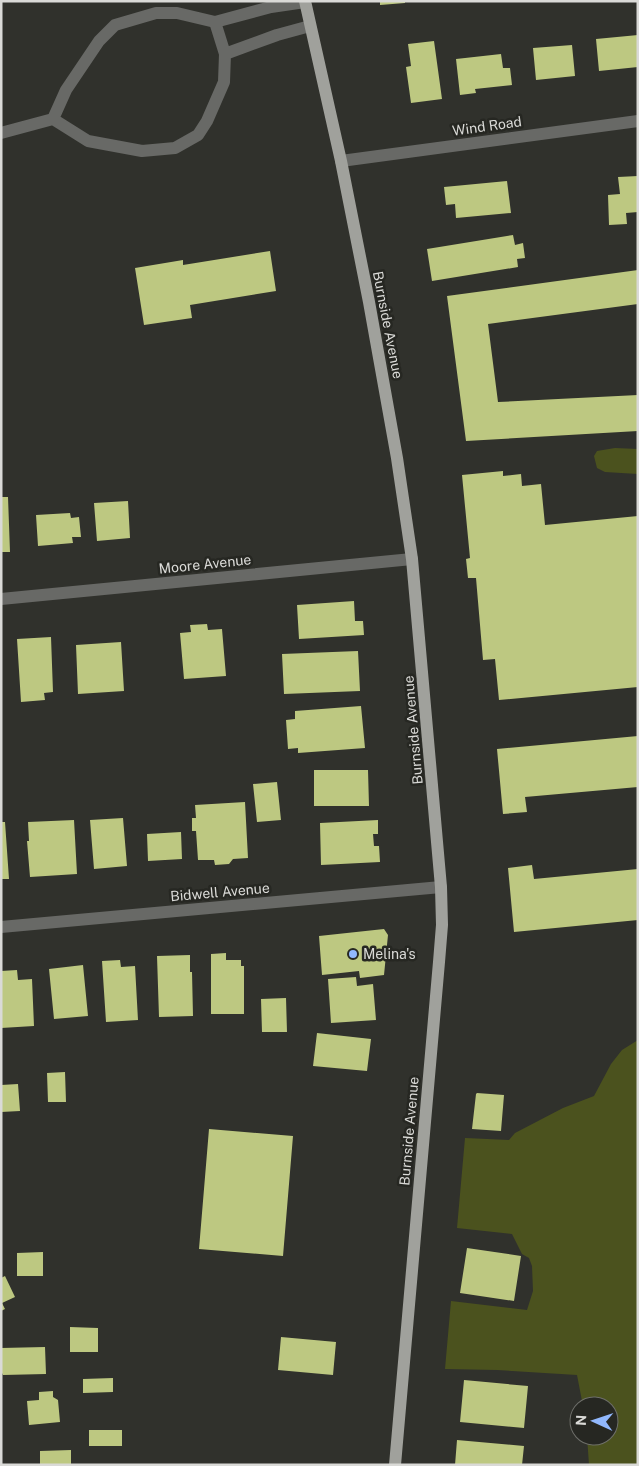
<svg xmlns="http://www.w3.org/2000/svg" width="639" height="1466" font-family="'Public Sans',sans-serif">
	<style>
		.green { fill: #4b521e }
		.building { fill: #bdc881 }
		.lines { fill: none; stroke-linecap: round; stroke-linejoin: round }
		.minor { stroke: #686966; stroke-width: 12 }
		.major { stroke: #a0a19c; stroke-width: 12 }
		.poi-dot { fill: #91b8fd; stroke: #262722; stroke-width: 2 }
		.labels { text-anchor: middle; stroke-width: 5; stroke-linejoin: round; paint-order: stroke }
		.street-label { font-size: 14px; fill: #dadad7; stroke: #262722 }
		.poi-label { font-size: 14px; fill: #dadad7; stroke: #262722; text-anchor: start }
	</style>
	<rect width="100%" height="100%" fill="#30312c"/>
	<path class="green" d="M615,448L638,449V474L605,472L597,468L594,456L597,451Z
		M638,1040V1465H589L587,1436H609V1406H583L577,1375L497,1370L445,1369L451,1301L527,1310L533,1291L532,1266L529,1258L522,1254L512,1234L457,1228L465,1138L509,1140L515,1133L563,1108L594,1096L611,1064L622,1050Z"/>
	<path class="building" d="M380,1H405V3L380,5Z
		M638,35V67L599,71L596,39Z
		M434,41L442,99L411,103L406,67L411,66L408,44Z
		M572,45L575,76L536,80L533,48Z
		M501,54L503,68H510L512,85L475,89L476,93L460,95L456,59Z
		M638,176V212L626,213L627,224L609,225L608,195L620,194L618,177Z
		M507,181L511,213L456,218L455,204L446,205L444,187Z
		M513,235L515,245L523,243L525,258L517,259L518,267L432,281L427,249Z
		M270,251L276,291L190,305L192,318L144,325L135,268L183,260V265Z
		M638,270V304L488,324L498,402L638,395V431L466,441L447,296Z
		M503,471V476L521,474L522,486L541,484L545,525L638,516V687L499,700L495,659L483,660L476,578H468L466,559L470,558L462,475Z
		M1,497H8L10,552H1Z
		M128,501L130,538L97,541L94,503Z
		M70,513L71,518L79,517L81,537H72L73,543L38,546L36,515Z
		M354,601L355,621H363L364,635L299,639L297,605Z
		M207,624L208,630L222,629L226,676L184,679L180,633L191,632L190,625Z
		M51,637L53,692L44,693L45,700L21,702L17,639Z
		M121,642L124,691L78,694L76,645Z
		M358,651L360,691L284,694L282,654Z
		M361,706L365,748L298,753V748L288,749L286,720L295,719V711Z
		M638,736V787L525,797L527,812L503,814L497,749Z
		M314,770H368L369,806H314Z
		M277,782L281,820L257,822L253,784Z
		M245,802L248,858L233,859L229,864L215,865L214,860H198L196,831H192V818H196L195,805Z
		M123,818L127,866L94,869L90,820Z
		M74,820L77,874L30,877L27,841H29L28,822Z
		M378,820V834H373L374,846H379L380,862L321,865L320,823Z
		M1,822H5L9,879H1Z
		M181,832L182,859L148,861L147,834Z
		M532,865L534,879L638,869V920L514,932L508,868Z
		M384,929L388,935L384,975L360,978L359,971L322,975L319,936Z
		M226,953V960H241V966H244V1014H211V954Z
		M190,955V972H192L193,1016L159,1017L157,956Z
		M120,960L121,967L135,966L138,1020L106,1022L102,961Z
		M83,965L88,1016L54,1019L49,969Z
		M17,970L18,980L32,979L34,1026L1,1028V971Z
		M356,977L357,986L373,984L376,1020L331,1023L328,979Z
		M286,998L287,1032H262L261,999Z
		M317,1033L371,1039L367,1071L313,1066Z
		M65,1072L66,1102H48L47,1073Z
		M18,1084L20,1111L1,1112V1085Z
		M477,1093L504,1095L501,1131L472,1129L476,1094Z
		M209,1129L293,1136L283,1256L199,1249Z
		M467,1248L521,1256L514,1301L460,1293Z
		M43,1252V1276H17V1253Z
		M5,1276L15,1297L2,1303L5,1309L1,1311V1278Z
		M70,1327L98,1328V1352H70Z
		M281,1337L336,1342L333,1375L278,1370Z
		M45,1347L46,1374L3,1375L1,1371V1348Z
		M113,1378V1392L83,1393V1379Z
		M464,1380L528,1386L524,1428L460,1422Z
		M53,1391V1397L58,1400L60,1422L29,1425L27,1401L39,1400V1392Z
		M89,1430H122V1446H89Z
		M457,1440L524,1446L522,1465H455Z
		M71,1450V1465H40V1451Z"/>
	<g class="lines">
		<path class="minor" d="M225,54L277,35L310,26
			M53,119L66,90L99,41L115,25L156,13H177L215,22L271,7L305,2
			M1,133L53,119L88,141L142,151L175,148L198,135L207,121L224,82L225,54L215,22
			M341,161L638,121
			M1,599L412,559
			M1,927L441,887"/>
		<path class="major" d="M305,1L341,161L369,302L397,458L412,559L441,887L442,925L439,962L395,1465"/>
	</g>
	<circle class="poi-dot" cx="353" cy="954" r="5"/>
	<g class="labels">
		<g class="street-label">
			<text transform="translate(487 126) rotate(-8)" y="5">Wind Road</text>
			<text transform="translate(388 325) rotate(79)" y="5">Burnside Avenue</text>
			<text transform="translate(205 564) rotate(-6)" y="5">Moore Avenue</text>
			<text transform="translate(413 730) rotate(-95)" y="5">Burnside Avenue</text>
			<text transform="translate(220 892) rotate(-5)" y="5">Bidwell Avenue</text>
			<text transform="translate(409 1131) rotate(-85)" y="5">Burnside Avenue</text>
		</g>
		<g class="poi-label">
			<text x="363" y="959">Melina's</text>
		</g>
	</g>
	<rect width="639" height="1466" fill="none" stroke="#dadad7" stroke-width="5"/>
	<g transform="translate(594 1421) rotate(273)"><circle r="24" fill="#262722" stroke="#6e6f6a"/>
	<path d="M0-4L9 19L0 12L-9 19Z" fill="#91b8fd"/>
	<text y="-8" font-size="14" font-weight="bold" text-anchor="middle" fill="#dadad7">N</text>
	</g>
</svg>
